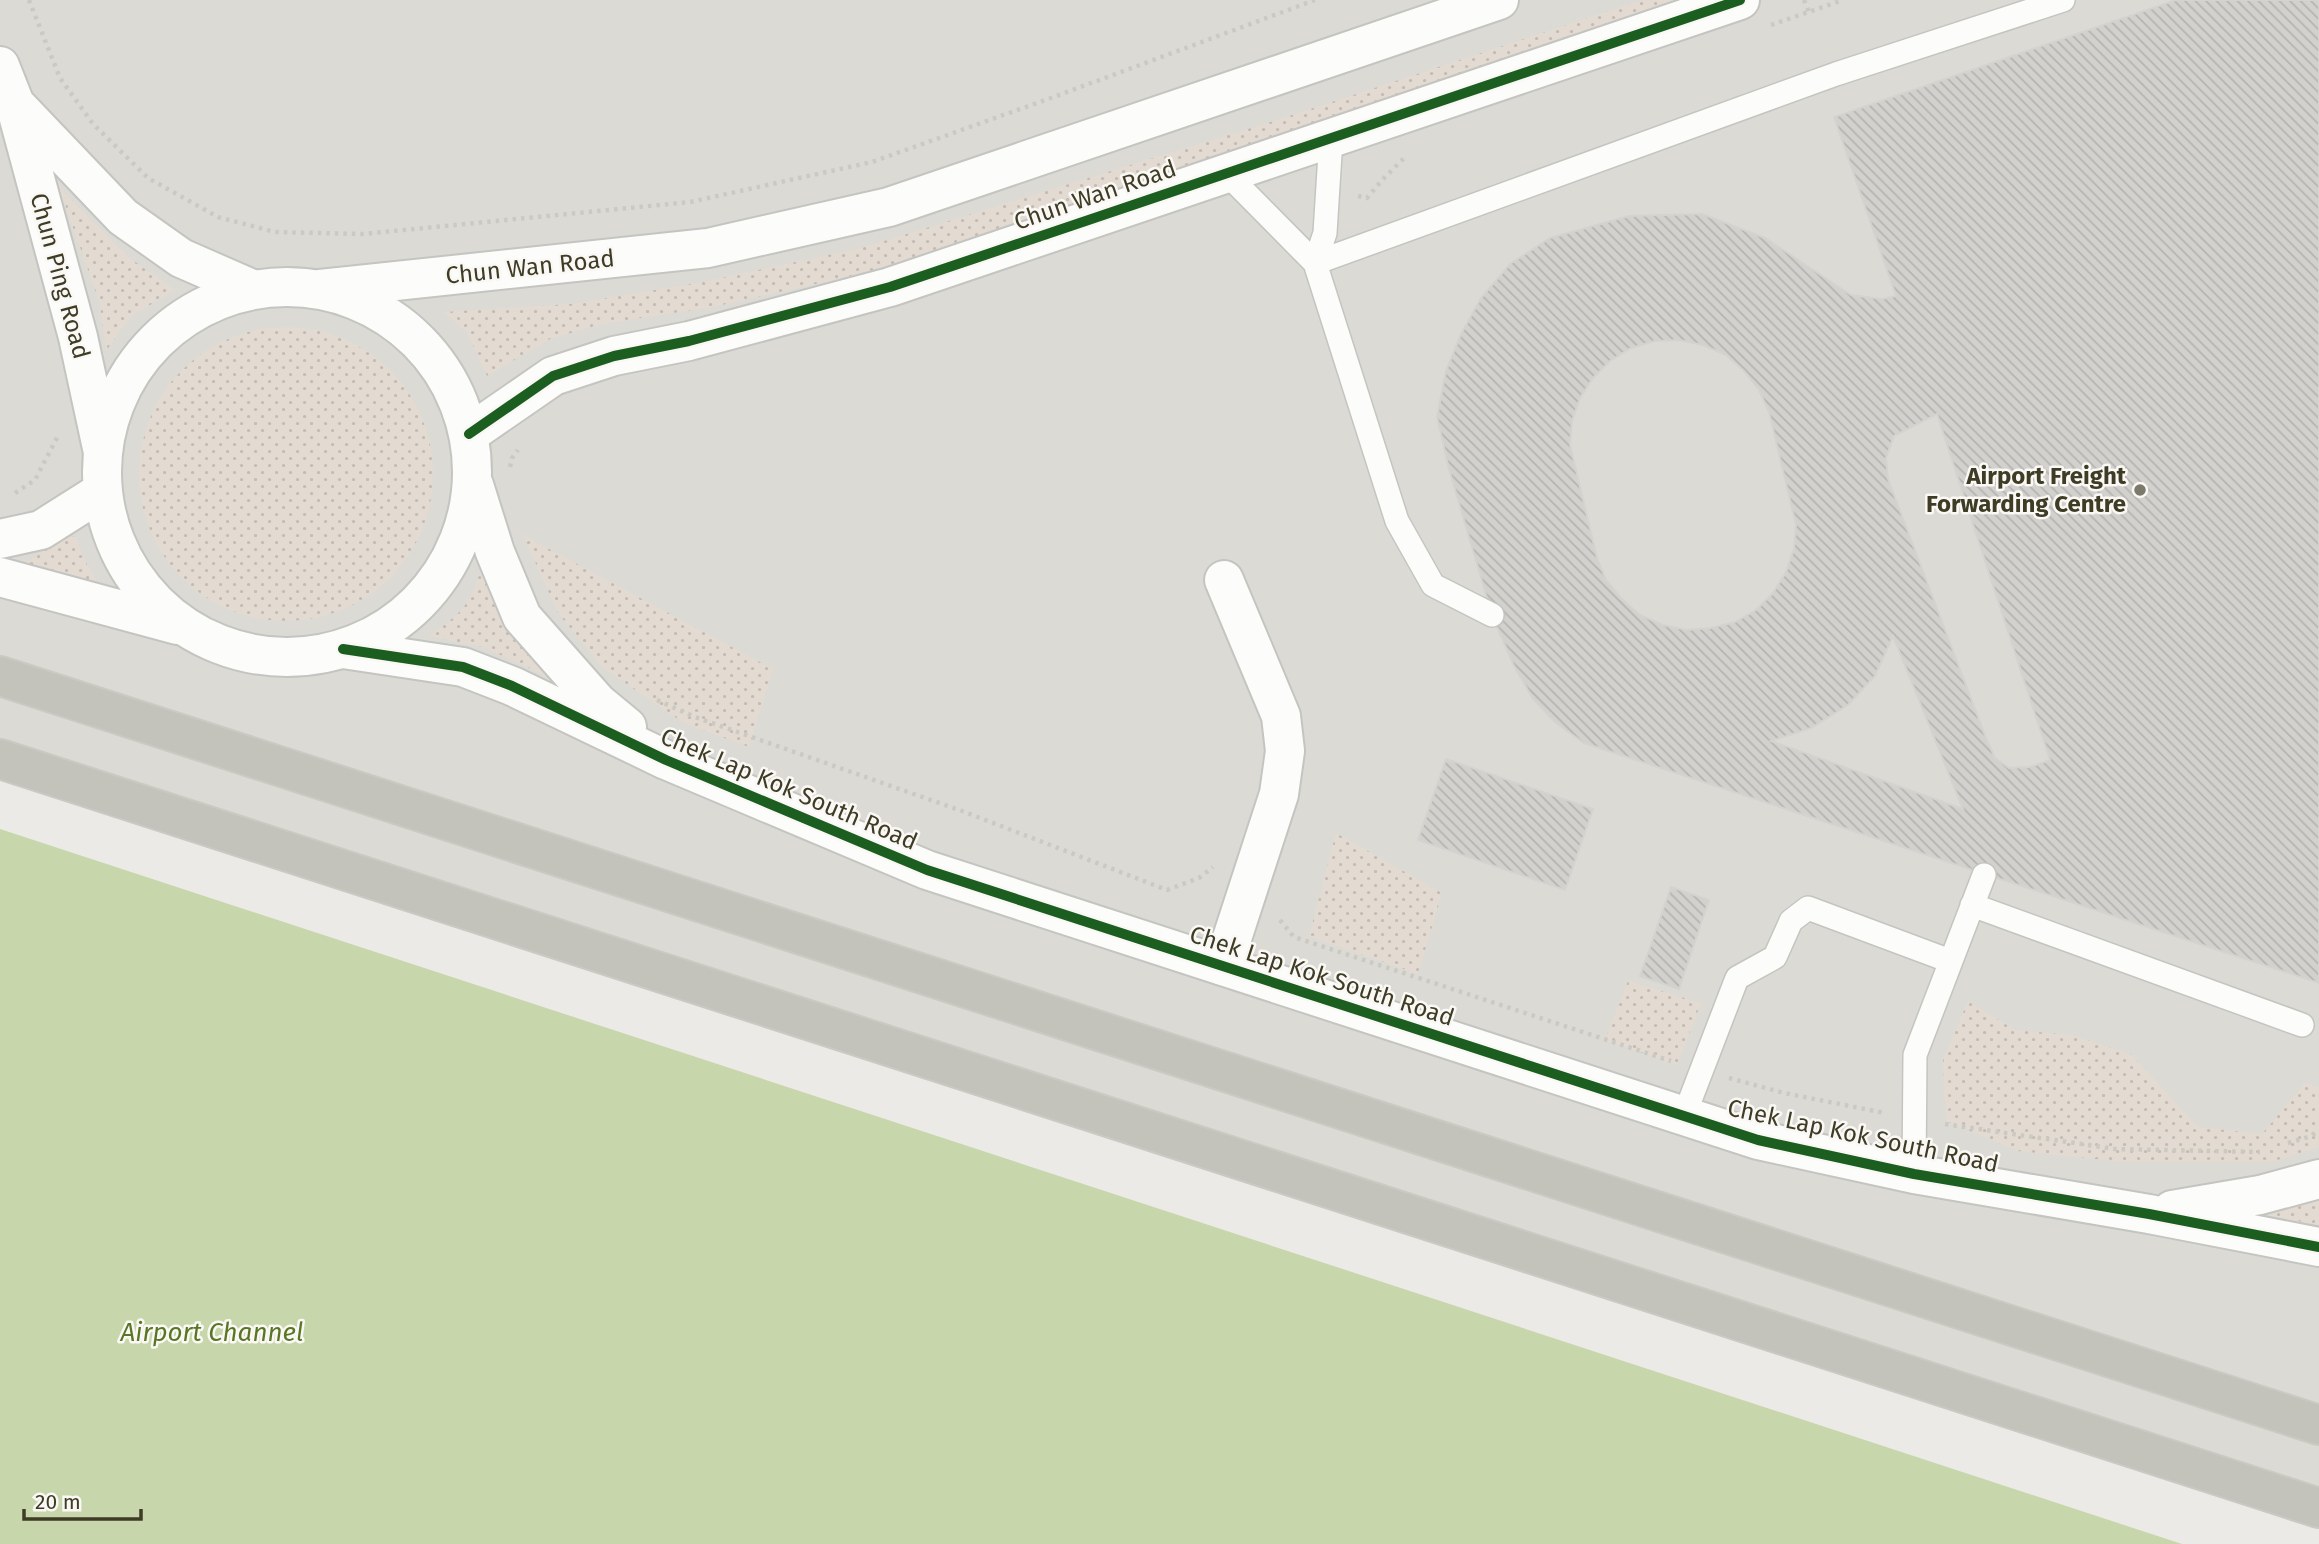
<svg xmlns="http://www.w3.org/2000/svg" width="2319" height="1544" font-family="'Fira Sans',sans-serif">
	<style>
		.built { fill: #dcdad5 }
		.grass { fill: url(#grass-dots) }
		.water { fill: #c8d6ab }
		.pier { fill: #ebeae7 }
		.building { fill: url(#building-back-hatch); stroke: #d4d3d0; stroke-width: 2; fill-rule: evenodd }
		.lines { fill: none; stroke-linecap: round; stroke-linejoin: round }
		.service-casing { stroke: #c4c4c0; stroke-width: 26 }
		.minor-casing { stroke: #c4c4c0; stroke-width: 42 }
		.tertiary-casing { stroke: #c4c4c0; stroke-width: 42 }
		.motorway-casing { stroke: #cac9c2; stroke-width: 42 }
		.path { stroke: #cbcac2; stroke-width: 4.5; stroke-dasharray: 3.5 5; stroke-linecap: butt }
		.service { stroke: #fcfcfb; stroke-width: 23 }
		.minor { stroke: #fcfcfb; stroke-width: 38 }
		.tertiary { stroke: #fcfcfb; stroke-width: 38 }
		.motorway { stroke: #c3c3bc; stroke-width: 38 }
		.cycleway-casing { stroke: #faf8f5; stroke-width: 15 }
		.cycleway { stroke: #1b5e20; stroke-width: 10 }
		.poi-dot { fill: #7b7969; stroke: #faf8f5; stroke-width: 2.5 }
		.labels { text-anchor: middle; stroke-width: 5; stroke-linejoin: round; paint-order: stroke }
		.street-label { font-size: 24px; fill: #3e3c25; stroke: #faf8f5 }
		.poi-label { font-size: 24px; font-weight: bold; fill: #3e3c25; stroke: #faf8f5; text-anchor: end }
		.water-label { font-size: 26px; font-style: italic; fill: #587623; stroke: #faf8f5 }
	</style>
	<defs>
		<pattern id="grass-dots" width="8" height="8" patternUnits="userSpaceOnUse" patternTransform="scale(1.75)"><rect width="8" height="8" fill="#e3dad2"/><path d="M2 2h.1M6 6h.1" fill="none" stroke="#c4bcb4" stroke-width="1.8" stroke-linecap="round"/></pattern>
		<pattern id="building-back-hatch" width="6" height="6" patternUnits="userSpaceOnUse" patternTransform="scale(1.75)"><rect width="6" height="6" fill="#d2d1ce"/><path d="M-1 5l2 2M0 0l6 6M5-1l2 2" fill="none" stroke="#b5b4b1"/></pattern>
	</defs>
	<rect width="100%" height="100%" fill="#ebeae7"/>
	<path class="built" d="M0,0H2319V1512L841,1055L0,782Z"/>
	<path class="grass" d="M1643,0H1724L869,272L713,307L602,324L550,339L487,376L467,332L443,312L571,304L703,282L861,248L1277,120Z
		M59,187L127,256L175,290L130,317L106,351L100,304Z
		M139 474a147 147 0 1 1 294 0a147 147 0 1 1-294 0Z
		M523,535L773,669L749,747L684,723L603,668L558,613Z
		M67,536L76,537L83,557L99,586L24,564Z
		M481,569L499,614L556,680L483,647L429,636C461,613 469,608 481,569Z
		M1336,833L1442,893L1418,974L1309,936Z
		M1628,981L1701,1003L1677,1065L1605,1040Z
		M1968,1001L2015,1030L2072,1035L2132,1055L2198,1127L2262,1134L2305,1083L2319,1087V1147L2271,1162H2125L2018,1151L1946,1121L1943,1060Z
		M2319,1200V1225L2262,1214Z"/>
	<path class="water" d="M0,782L2319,1544H0Z"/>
	<path class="pier" d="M0,778L842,1051L2319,1509V1544H2182L0,829Z"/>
	<path class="building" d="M2176,0H2319V983L1584,743L1555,722L1533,699L1513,664L1492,615L1449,469L1437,417L1446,371L1461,334L1481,298L1510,264L1550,238L1629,216L1702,214L1765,238L1851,295L1882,299L1896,296L1834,117ZM1679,340L1703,345L1726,355L1744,371L1759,390L1769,412L1796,525L1794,549L1786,572L1773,593L1756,610L1735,622L1711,628L1687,630L1663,625L1640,615L1622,599L1606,580L1597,558L1570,445L1572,421L1580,398L1593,378L1610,361L1631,348L1655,341ZM1937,414L2050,760L2030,767L2009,768L1995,758L1986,738L1888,479L1886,458L1894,436ZM1893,636L1963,809L1771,741L1811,728L1848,705L1875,676Z
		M1446,759L1593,809L1565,890L1418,840Z
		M1671,887L1709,900L1679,989L1640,976Z"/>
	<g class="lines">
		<defs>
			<path id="service" d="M1226,173L1315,263L1397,521L1433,585L1492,615
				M1315,263L1836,74L2063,0
				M1315,263L1325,233L1331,138
				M1972,905L2302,1025
				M1684,1116L1737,978L1775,957L1791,921L1808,908L1950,961
				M1914,1174L1915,1055L1984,875"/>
			<path id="minor" d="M0,66L15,104L78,337L102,448
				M17,106L123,217L181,258L252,289
				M1223,966L1279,794L1285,751L1281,716L1224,580"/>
			<path id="tertiary" d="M102 472a185 185 0 1 1 370 0a185 185 0 1 1-370 0Z
				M320,289L708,248L889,207L1499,0
				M469,434L553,376L614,356L689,341L890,287L1740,0
				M474,485L495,552L522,617L598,703L627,727
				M0,539L41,530L101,492
				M0,577L177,625
				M343,649L463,667L512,686L666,760L927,870L1758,1140L1914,1174L2149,1214L2319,1247
				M2172,1210L2260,1195L2319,1179"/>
			<path id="motorway" d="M0,676L2319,1425
				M0,759L2319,1508"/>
		</defs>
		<use href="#service" class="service-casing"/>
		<use href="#minor" class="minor-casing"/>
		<use href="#tertiary" class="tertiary-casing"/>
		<use href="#motorway" class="motorway-casing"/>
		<path class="path" d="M29,0L60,78L93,124L148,178L218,217L275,232L363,234L690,202L872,162L1051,98L1315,0
			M1804,0L1809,12
			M1771,25L1843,0
			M1358,196L1367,198L1382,180L1407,155
			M510,467L512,458L518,450
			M15,493L35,480L59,434
			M657,700L695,717L962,811L1167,890L1199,878L1213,867
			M1280,920L1294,937L1671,1061
			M1729,1078L1784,1093L1885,1113
			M1945,1124L2115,1149L2260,1152
			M2288,1143L2311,1136L2319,1130"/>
		<use href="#service" class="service"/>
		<use href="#minor" class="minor"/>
		<use href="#tertiary" class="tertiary"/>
		<use href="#motorway" class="motorway"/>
		<defs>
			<path id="cycleway" d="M469,434L553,376L614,356L689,341L890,287L1740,0
				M343,649L463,667L512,686L666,760L927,870L1758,1140L1914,1174L2149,1214L2319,1247"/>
		</defs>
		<use href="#cycleway" class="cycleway-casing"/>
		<use href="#cycleway" class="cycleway"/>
	</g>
	<circle class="poi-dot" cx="2140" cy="490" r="7"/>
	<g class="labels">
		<g class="street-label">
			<text transform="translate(1095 195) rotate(-19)" y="8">Chun Wan Road</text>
			<text transform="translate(530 267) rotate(-6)" y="8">Chun Wan Road</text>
			<text transform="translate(60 276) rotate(75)" y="8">Chun Ping Road</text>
			<text transform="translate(789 789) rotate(23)" y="8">Chek Lap Kok South Road</text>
			<text transform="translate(1322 976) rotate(18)" y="8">Chek Lap Kok South Road</text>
			<text transform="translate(1863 1136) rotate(12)" y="8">Chek Lap Kok South Road</text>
		</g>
		<g class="poi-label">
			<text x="2126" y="484">Airport Freight<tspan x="2126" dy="28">Forwarding Centre</tspan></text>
		</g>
		<g class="water-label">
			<text x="212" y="1341">Airport Channel</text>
		</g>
	</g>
	<path d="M24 1509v10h117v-10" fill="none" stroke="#3e3c25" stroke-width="3.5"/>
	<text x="35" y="1509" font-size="21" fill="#3e3c25" stroke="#faf8f5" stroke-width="5" paint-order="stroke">20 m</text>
</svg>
